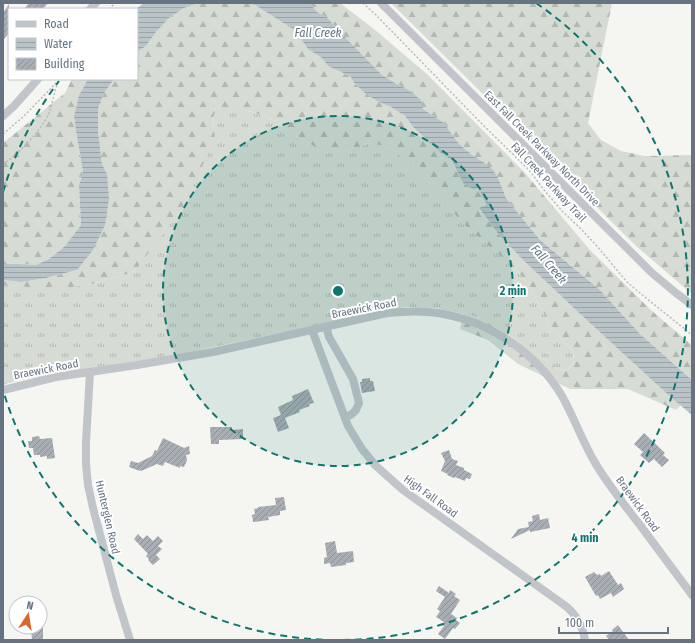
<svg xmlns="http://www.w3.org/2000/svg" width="695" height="643" font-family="'Fira Sans Condensed',sans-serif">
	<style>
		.grass { fill: url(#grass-tufts) }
		.forest { fill: url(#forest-firs) }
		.water { fill: url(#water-rules) }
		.building { fill: url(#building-hatch) }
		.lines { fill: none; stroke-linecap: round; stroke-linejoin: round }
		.path { stroke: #b9bbbe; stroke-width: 1.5; stroke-dasharray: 2 2; stroke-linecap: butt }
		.minor { stroke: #c1c4c8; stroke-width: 8 }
		.ring { fill: none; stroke: #0f766e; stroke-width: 2; stroke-dasharray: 7 5 }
		.labels { text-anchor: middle; stroke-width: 4; stroke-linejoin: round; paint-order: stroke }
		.street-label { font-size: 11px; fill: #667382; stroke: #fff }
		.water-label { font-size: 12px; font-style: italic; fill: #61747f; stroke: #fff }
		.centre { fill: #0f766e; stroke: #fff; stroke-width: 2 }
		.ring-label { font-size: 12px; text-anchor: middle; font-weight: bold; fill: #0f766e; stroke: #fff; stroke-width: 4; stroke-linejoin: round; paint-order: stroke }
	</style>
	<defs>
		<pattern id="grass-tufts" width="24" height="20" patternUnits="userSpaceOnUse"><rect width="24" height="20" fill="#d6dcd4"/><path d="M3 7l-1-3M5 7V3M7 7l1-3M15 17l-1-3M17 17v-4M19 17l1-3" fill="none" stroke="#b1b7b1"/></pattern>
		<pattern id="forest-firs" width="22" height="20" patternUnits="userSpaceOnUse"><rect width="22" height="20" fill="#d6dcd4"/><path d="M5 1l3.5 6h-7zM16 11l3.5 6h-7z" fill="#b1b7b1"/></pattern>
		<pattern id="water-rules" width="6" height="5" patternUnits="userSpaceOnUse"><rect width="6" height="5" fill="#b9c3c8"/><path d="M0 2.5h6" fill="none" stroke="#9aa3a8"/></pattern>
		<pattern id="building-hatch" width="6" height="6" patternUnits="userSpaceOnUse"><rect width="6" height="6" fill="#a8aeb4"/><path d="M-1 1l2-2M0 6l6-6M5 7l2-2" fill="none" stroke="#8d9298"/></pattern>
	</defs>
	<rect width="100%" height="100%" fill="#f5f6f2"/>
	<path class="grass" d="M216,108H237L266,116L310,144L339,153L371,143L391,148L430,183L462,223L516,269L529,285L552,329L573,351L574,362L568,370L557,369L523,343L477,317L436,308L405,307L175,355L19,380L3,385V285H11L50,289L92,284L134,272L215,139L213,118Z"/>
	<path class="forest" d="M199,3H243L255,5L296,31L301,39L308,49L322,58L328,66L350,76L355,84L377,101L391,107L405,116L413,127L426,139L441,153L452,160L458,173L480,189L481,194L488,205L479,209L496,231L523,260L578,312L681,405L676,410L628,389H570L518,364L488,340L460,329L464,314L477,317L523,343L557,369L568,370L574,362L573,351L552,329L529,285L516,269L462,223L430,183L391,148L371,143L339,153H329L310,144L266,116L237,108H216L213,118L215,139L183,207L134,272L92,284L50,290L11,285H3V280L21,282L46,278L77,270L107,174L102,164L98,130V109L104,93L114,79H137V52L146,46L156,32L169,18L184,8Z
		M310,3H340L374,29L428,75L524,172L590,250L652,311L692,345V380L640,334L600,290L540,240L506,198L499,180L483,162L471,154L459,144L443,122L423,109L407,89L393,82L381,74L336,28L328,18L317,12Z
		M391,3H612L588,123L601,140L621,151L645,156L692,155V294L636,246Z
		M72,79H88L74,116L76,131L83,172L79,185L81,225L65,246L49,259L36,265L20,264H3V143L65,93Z"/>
	<path class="water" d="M144,3H199L184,8L169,18L156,32L146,46L137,52L136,9Z
		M243,3H310L317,12L328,18L336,28L381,74L393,82L407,89L421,100L423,109L443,122L459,144L471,154L483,162L493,170L499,180L506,198L540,240L600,290L640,334L692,380V415L674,400L578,312L523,260L496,231L479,208L487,205L481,194L480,189L478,188L473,189L464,184L458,173L452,160L441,153L426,139L413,127L405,116L391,107L377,101L365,93L355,84L350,76L328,66L322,58L308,49L301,39L296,31L255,5Z
		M88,79H114L104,93L98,109V130L102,164L107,174L109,199L105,225L93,250L77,270L46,278L21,282L3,280V264H20L36,265L49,259L65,246L81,225L79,185L83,172L76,131L74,116L79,96Z"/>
	<path class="building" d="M29,3H48L43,9H24Z
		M9,4V33L3,40V13Z
		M370,378V381H373L375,391L362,393L360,382H362V379Z
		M308,389L314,403L309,404L310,406L299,410L300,412L285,418L289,428L278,432L273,418L281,415L278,407L293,400L292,396Z
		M210,427H232V430L243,429V439L219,440V444H211Z
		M644,433L665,453L663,455L669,460L662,467L654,459L649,463L640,455L643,452L634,444Z
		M39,436L40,439L52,438L55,458L47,459V456L40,457V455H34L33,448H29L28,441H32V437Z
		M163,438L184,448L189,446L190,454L186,455L187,460L184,467L180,466V468L165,462L163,466L157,464L141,471V470L140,471L129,467L131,461L138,463L152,456L155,450L157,451Z
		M449,450L452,459L458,461L456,465L464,468V470L472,474L470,479L466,478L465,481L455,477L454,478L447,475L448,474L441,471L445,461L441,453Z
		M284,497L286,510L280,511V515L268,517L269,520L253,522L252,515L255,514L254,509L258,508V507L276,505L275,498Z
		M539,514L540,520L548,518L550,528L530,532V530L511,539L518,529L529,527L528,522L533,521L532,516Z
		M138,534L143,539L147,535L153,541L158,536L163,541L158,546L162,549L156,555L160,559L153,565L148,560L149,559L146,556L148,554L134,539Z
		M335,541L337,553L353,551L354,562L346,563V565L331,567L330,563L324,564V558L327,557L325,543Z
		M609,571L618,585L621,583L624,589L613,597L611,593L600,599L598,595L596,596L585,577L594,572L597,575L600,574L601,576Z
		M439,586L449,593L450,590L456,594L454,596L460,600L451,614L457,618L456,620L460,623L455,629L453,628L445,639L438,634L444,626L442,625L444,622L436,617L440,611L437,609L445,597L436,591Z
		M618,625L629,640H609L606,636L613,631L612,630Z
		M31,627H43V640H32Z"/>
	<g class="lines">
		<path class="path" d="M363,3L376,15L482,124L531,172L544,190L562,211L581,229L596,245L627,282L635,289L692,335
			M109,9L115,3
			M3,134L24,116L58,81
			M3,164C17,156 41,130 48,115C53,103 54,91 59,79"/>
		<path class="minor" d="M381,3L652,273L676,293L692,305
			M90,9L96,3
			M3,116L14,106L38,79
			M326,326L329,337L353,379L359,403L356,410L352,414L345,418
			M312,330L348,426L362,449L375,465L385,474L403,490L567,607C577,616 583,627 585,640
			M90,372L86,442V464L88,485L93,508L116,595L130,640
			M3,390L56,377L137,365L213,352L387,313C406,311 425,310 444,314C492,323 537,354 562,396C575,419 583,444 597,466C610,487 625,506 640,525C657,548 675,572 692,595"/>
	</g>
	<circle cx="338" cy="291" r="175" fill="#0f766e" fill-opacity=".12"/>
	<g class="ring">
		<circle cx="338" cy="291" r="175"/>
		<path d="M335 640A349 349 0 0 1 3 390M3 192A349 349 0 0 1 59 81M536 3A349 349 0 0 1 341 640"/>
	</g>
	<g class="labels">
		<g class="street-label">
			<text transform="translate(542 148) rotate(45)" y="4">East Fall Creek Parkway North Drive</text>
			<text transform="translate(549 182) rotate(47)" y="4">Fall Creek Parkway Trail</text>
			<text transform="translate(364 308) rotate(-11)" y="4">Braewick Road</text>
			<text transform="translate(46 369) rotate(-11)" y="4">Braewick Road</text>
			<text transform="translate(431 496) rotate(36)" y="4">High Fall Road</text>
			<text transform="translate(638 504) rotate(54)" y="4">Braewick Road</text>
			<text transform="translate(108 517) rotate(77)" y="4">Hunterglen Road</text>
		</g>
		<g class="water-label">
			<text x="318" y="37">Fall Creek</text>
			<text transform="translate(549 264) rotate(49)" y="4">Fall Creek</text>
		</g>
	</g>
	<circle cx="338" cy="291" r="6" class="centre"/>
	<g class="ring-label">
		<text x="513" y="295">2 min</text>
		<text x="585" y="542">4 min</text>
	</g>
	<rect width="695" height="643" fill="none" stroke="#667382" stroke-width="8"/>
	<rect x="8" y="8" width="130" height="72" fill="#ffffff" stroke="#c2c7cd"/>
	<rect x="16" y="21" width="20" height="6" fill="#c1c4c8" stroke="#c2c7cd"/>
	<text x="44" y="28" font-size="12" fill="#667382">Road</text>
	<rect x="16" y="38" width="20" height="12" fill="url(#water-rules)" stroke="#c2c7cd"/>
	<text x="44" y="48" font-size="12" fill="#667382">Water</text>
	<rect x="16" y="58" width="20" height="12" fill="url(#building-hatch)" stroke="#c2c7cd"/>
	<text x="44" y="68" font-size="12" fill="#667382">Building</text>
	<g transform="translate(28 615) rotate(12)"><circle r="19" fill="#ffffff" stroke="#c2c7cd"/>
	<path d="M0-3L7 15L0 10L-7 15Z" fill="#dc652b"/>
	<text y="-6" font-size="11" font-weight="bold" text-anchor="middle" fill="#667382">N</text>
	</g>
	<path d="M559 627v6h109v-6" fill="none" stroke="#667382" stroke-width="2"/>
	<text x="565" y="627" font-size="12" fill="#667382" stroke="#ffffff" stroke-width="3" paint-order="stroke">100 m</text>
</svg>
